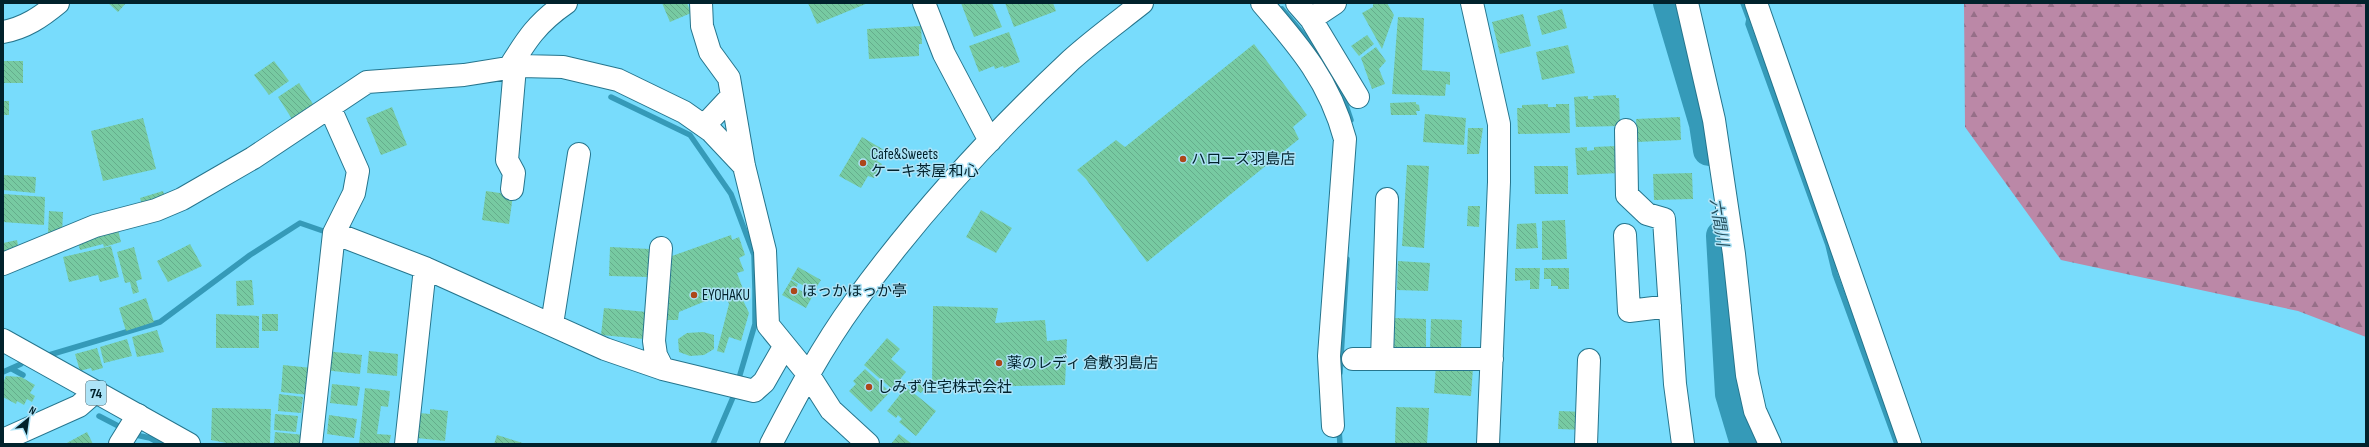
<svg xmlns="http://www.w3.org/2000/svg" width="2369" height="447" font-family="'Sofia Sans Condensed','Noto Sans JP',sans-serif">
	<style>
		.forest { fill: url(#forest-firs) }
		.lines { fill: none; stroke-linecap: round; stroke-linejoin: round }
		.stream { stroke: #359ab8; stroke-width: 5.5 }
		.river { stroke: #359ab8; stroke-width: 32 }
		.building { fill: url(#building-back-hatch) }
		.minor-casing { stroke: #26758d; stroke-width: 24 }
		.major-casing { stroke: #26758d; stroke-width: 24 }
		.minor { stroke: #fff; stroke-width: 22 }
		.major { stroke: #fff; stroke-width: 22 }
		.poi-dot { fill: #ad471a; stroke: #ace3f7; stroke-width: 1.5 }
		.labels { text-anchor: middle; stroke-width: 3; stroke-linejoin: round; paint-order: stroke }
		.shield { fill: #ace3f7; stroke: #345c69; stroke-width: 1 }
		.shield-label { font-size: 14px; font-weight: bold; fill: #01222c }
		.poi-label { font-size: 15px; fill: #01222c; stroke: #ace3f7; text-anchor: start }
		.water-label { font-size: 16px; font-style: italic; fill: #26505e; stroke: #ace3f7 }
	</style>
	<defs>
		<pattern id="forest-firs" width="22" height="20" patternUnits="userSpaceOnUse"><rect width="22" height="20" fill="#bb88a7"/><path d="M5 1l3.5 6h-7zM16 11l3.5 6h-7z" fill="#966f88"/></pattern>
		<pattern id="building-back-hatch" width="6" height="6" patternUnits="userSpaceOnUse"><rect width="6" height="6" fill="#77caa2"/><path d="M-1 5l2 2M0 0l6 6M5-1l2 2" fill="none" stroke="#65ad8c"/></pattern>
	</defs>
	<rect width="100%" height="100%" fill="#78dcfc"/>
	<path class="forest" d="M1964,3H2366V337L2298,311L2061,260L1965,127Z"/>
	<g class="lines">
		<path class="stream" d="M1743,3L1749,19L1748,24L1828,245L1835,274L1897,444
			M1282,9L1308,40L1319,58
			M1333,81L1344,99L1351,120
			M611,97L690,135L731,194L754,255L755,290V324L739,378
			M49,355L160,322L250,255L300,223L326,232
			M12,369L23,375
			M3,372L21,364
			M1340,373L1347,259
			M99,416L124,429
			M1339,429L1340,444
			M131,434L150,438L161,444
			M713,444L734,395"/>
		<path class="river" d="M1669,3L1705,124L1709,150
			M1722,236L1731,394L1746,444"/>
	</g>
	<path class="building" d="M108,3H126L118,12Z
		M662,3H687L691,13L670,22Z
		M808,3H868L817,24Z
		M961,3H992L1002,27L974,37Z
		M1005,3H1053L1056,11L1014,27Z
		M1373,3H1387L1394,15L1382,49L1362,13L1373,7Z
		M1562,9L1567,28L1542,35L1537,16Z
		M1523,14L1531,46L1500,54L1492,22Z
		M1398,17L1424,18L1422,70L1450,72V85L1446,84L1445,96L1392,94Z
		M921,26L922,44H919V56L869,59L867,29Z
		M1009,32L1020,62L1004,68L1003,66L995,69L994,66L979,72L969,46Z
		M1367,35L1374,44L1359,56L1351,46Z
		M1254,44L1307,115L1293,127L1299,139L1147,262L1086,179L1077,170L1116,140L1125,147Z
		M1568,45L1575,73L1542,80L1536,52Z
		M1376,47L1386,61L1379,69L1385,84L1372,89L1361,58Z
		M3,61H23V83H3Z
		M274,61L289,81L269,95L254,75Z
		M299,83L313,104L292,119L278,97Z
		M1616,95V98H1619L1620,126L1576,127L1574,97L1588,96V99H1594L1593,96Z
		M3,101H9V115H3Z
		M1416,102V104L1419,105L1420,111H1416L1417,115H1391L1390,103Z
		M1548,104V107H1556V104H1569L1570,133L1518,134L1517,108H1522V105Z
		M392,107L407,145L381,155L366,118Z
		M1425,114L1466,118L1464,145L1423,142Z
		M1680,117L1681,140L1637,142L1636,119Z
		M143,118L156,169L103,181L91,131Z
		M1468,128H1483L1479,154H1467Z
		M862,137L884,150L877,161L882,164L874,178L868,176L861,188L839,176Z
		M1616,146L1620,173L1577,175L1575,148L1587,147V151L1594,150V147Z
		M1407,165L1429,166L1424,248L1402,246Z
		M1534,166H1568V194H1535Z
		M1692,173L1693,199L1654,200L1653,174Z
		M3,175L36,177L35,193L3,190Z
		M163,191L166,200L143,208L140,198Z
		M486,191L513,195L509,224L482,220Z
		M4,194L45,197L44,225L3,222Z
		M1468,206H1480L1479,227L1467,226Z
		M981,210L1012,228L996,253L966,237Z
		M49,211L63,212L62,234L48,233Z
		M1565,220L1567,259L1542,260V221Z
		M1536,223L1538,248L1516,249L1517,224Z
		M117,226L121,242L104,247L103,244L80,250L77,237Z
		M731,235L732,240L739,237L745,255L739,258L744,271L737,273L746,297L742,298L749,313L741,341L729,337L724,353L717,351L729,304L725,293L679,312L678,320H667L672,256Z
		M17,240L19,251L3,254V243Z
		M190,244L202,266L168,282L157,261Z
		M111,246L119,277L100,282L98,275L69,282L63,257Z
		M134,247L142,279L136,281L139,292L133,294L130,282L125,283L117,252Z
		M610,247L650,249L649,277L609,276Z
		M1398,261L1430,263L1428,291L1397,290Z
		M798,267L821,280L814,291L791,279Z
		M1515,268H1540L1539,289H1530V280L1515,281Z
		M1544,268H1569V289H1558V286H1551V279H1544Z
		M252,280L254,305L237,306L236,281Z
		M791,280L798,284L796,288L812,297L806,308L782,295Z
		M146,298L154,322L126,331L119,308Z
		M933,306L998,308L995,323L1045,320L1047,341L1067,339L1065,385L932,388Z
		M604,308L647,312L644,339L601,335Z
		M216,314L259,316V348H216Z
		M262,314H278V331H262Z
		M1395,318L1426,319V348H1394Z
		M1431,319L1462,320L1461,350L1430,349Z
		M157,330L164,352L137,357L132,337Z
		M703,332L714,335V349L704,355L690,356L679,352L678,339L687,333Z
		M887,338L900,349L891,359L906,372L892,389L864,365Z
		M127,339L132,356L104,363L100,347Z
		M97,348L103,368L92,371L91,368L80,371L75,354Z
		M326,351L362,355L360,374L324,370Z
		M369,351L398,354L397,376L367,373Z
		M283,365L312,368L309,395L281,392Z
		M1436,365L1473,368L1471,396L1434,393Z
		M865,369L890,392L871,412L849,391L856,384L853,381Z
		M6,376L21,377L35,385L30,393L35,396L32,402L27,399L24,405L17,401L16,404L3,397V383Z
		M912,379L925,388L921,393L908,385Z
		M332,384L360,387L357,406L330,403Z
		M906,387L936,411L916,436L899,422L902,419L898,415L896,418L887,411Z
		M365,388L390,391L388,407L381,406L377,434L391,435L389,444H359Z
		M279,394L303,397L301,413L278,411Z
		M1396,407L1429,408L1427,444H1395Z
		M212,408L271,409L270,444H232L211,440Z
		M430,409L448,411L445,441L417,438L419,413L430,414Z
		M1559,411L1586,412L1585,430L1558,429Z
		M275,414L298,416L296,432L274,430Z
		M329,415L357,419L354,438L327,434Z
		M87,432L93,444H65Z
		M275,432L304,435L303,444H274Z
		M899,434L912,444H891Z
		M497,435L526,444H494Z"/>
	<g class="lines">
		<defs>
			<path id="minor" d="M701,3L702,26L710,52L729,78L744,166L765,251L768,325L808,374L831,410L868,444
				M924,3L944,54L990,141
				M1262,3C1300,47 1330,82 1345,139L1329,356L1333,426
				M1297,3L1311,19L1358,97
				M1472,3L1499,124V182L1488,444
				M1687,3L1714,120L1734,254L1747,375L1755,411L1770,444
				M1756,3L1910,444
				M1311,19L1335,3
				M3,32C25,28 41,17 58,3
				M509,68C527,39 537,23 566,3
				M704,126L732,96
				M1626,130L1627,195L1647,214L1664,219L1675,384L1683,444
				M512,189L514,173L507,160L515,67
				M1387,199L1382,359H1492
				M334,233L425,268L605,349L663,369L754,391L764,382L784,347
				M1625,235L1629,311L1670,306
				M661,248L654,341L656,355L663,369
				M3,264L95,226L156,210L182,199L253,158L367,82L464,75L521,66L563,67L618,80L684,112L711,131L744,166
				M552,324L579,154
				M1353,359H1382
				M3,440L79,406L95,392
				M120,444L138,415
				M311,444L334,233L354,193L358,171L330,108
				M406,444L425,268
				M771,444C796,396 822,347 854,303C917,216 992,134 1071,60C1093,40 1118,22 1142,3
				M1586,444L1589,360"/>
			<path id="major" d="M3,340L189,444"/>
		</defs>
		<use href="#minor" class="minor-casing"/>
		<use href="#major" class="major-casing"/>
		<use href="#minor" class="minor"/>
		<use href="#major" class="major"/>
	</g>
	<g class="poi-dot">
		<circle cx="1183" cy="159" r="4"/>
		<circle cx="863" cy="163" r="4"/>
		<circle cx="794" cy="291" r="4"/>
		<circle cx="694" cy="295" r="4"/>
		<circle cx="999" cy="363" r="4"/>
		<circle cx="869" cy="387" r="4"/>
	</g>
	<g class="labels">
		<rect class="shield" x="86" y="381" width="20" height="24" rx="3"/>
		<g class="shield-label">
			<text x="96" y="398">74</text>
		</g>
		<g class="poi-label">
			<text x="871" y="159">Cafe&amp;Sweets<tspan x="871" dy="17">ケーキ茶屋 和心</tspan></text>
			<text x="1191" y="164">ハローズ羽島店</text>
			<text x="802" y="296">ほっかほっか亭</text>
			<text x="702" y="300">EYOHAKU</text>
			<text x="1007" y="368">薬のレディ 倉敷羽島店</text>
			<text x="877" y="392">しみず住宅株式会社</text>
		</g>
		<g class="water-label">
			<text transform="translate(1720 222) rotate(81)" y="6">六間川</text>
		</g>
	</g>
	<rect width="2369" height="447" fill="none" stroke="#01222c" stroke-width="8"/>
	<g transform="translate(28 419) rotate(29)" stroke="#ace3f7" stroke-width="3" paint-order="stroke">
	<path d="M0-3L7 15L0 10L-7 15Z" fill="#01222c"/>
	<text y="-6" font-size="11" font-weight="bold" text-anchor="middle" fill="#01222c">N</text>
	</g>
</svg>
